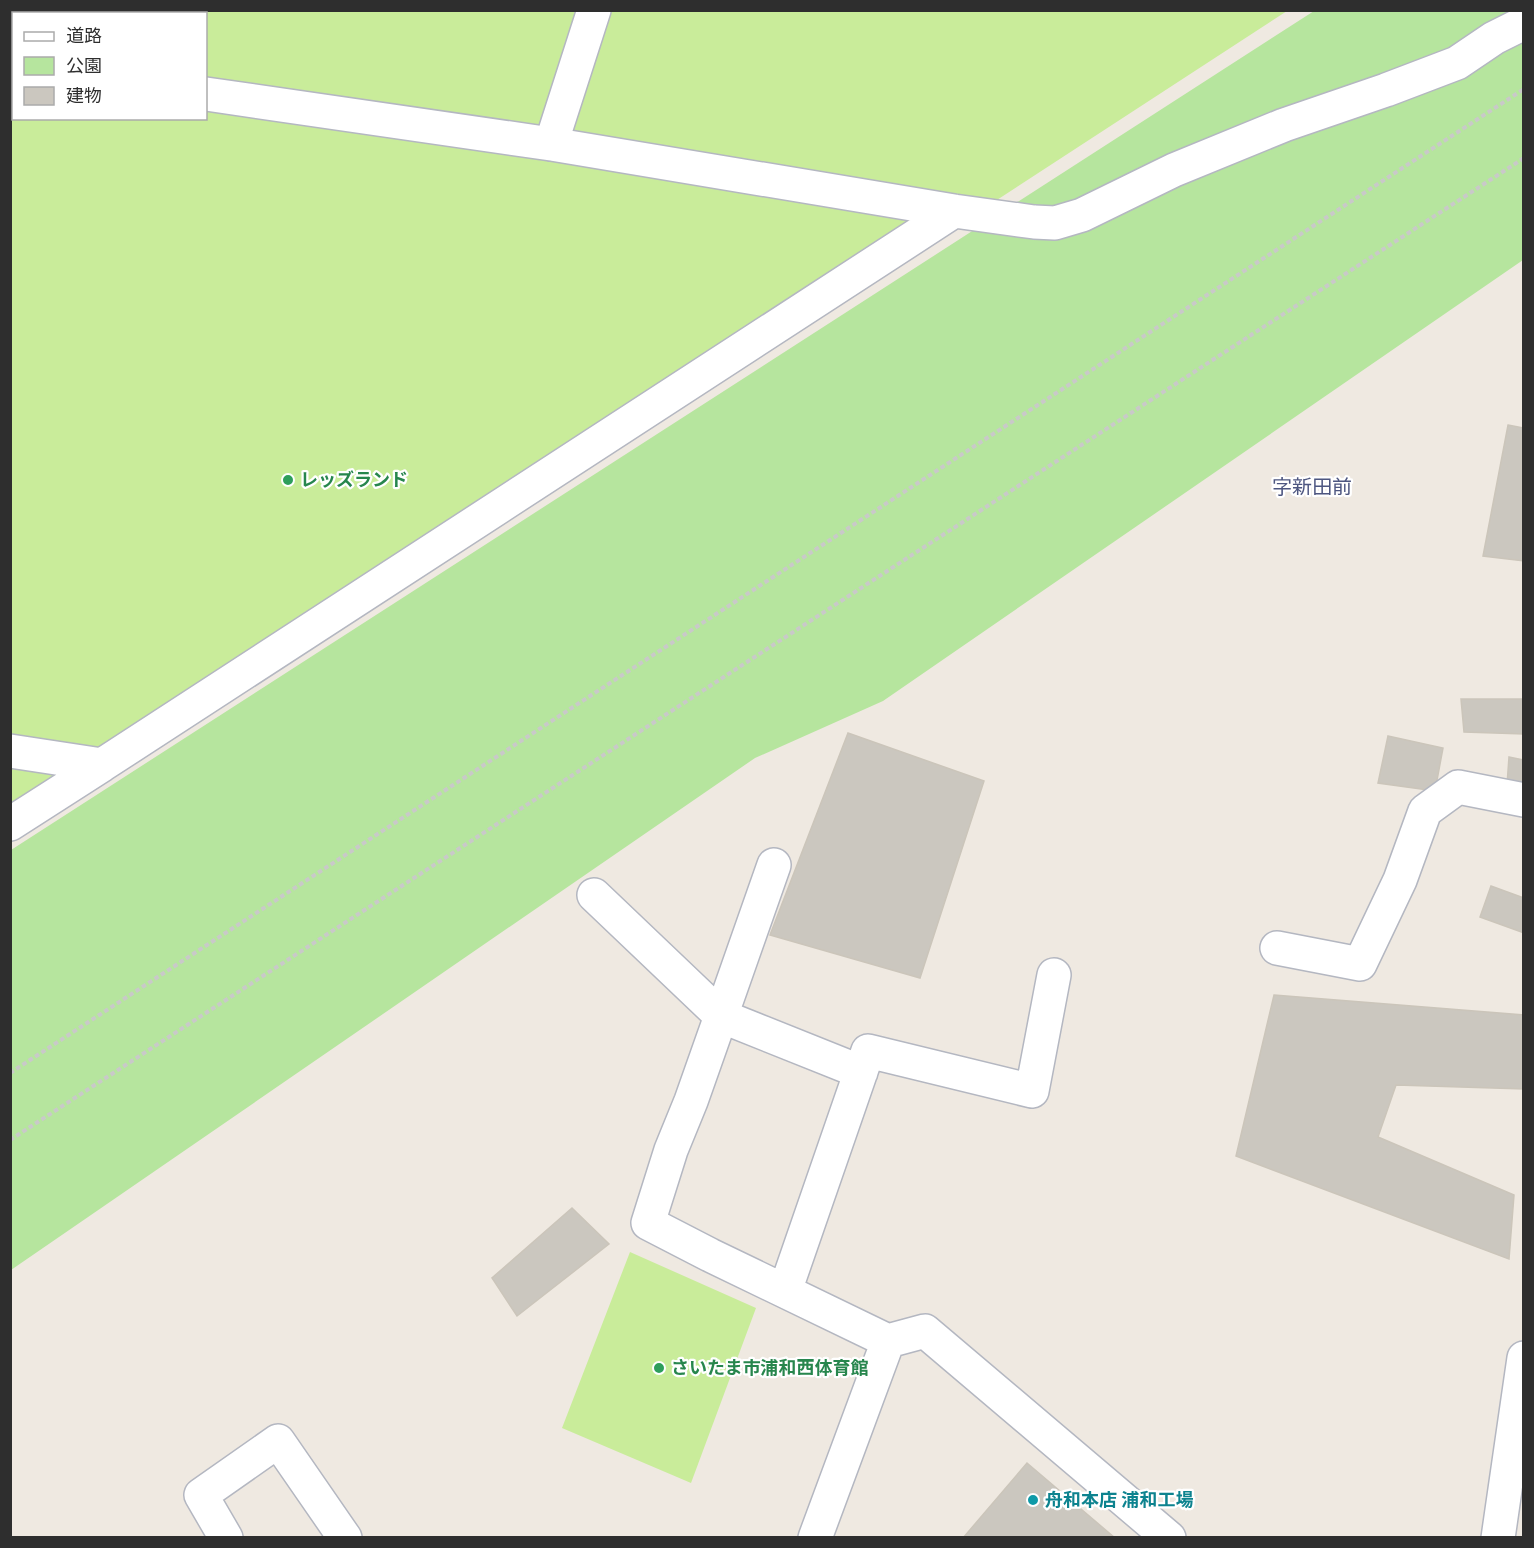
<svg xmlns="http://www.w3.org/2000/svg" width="1534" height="1548" font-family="'Space Grotesk','Noto Sans JP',sans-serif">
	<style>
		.green { fill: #b6e59e }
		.pitch { fill: #c9ec9a; fill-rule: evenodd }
		.building { fill: #cbc7bf; stroke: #cbc5ba; stroke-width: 1.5 }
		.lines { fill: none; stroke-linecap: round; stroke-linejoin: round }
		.minor-casing { stroke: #b4b7c1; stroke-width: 36 }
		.path { stroke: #c9c9c9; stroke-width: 4; stroke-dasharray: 4.5 3; stroke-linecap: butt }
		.minor { stroke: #fff; stroke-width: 33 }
		.leisure-dot { fill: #2e9e5b; stroke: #fff; stroke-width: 2 }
		.culture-dot { fill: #0f9aa8; stroke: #fff; stroke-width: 2 }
		.labels { text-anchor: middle; stroke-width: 4.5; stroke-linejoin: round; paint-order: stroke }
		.leisure-label { font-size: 18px; font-weight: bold; fill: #27864d; stroke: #fff; text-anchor: start }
		.culture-label { font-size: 18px; font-weight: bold; fill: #0d838f; stroke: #fff; text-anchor: start }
		.neighbourhood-label { font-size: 20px; fill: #4d5680; stroke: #fff }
	</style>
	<rect width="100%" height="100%" fill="#efe9e1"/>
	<path class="green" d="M1314,11H1523V260L883,701L755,758L11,1270V850Z"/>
	<path class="pitch" d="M11,11H1287L11,842ZM14,14H206V118H14Z
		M630,1252L756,1308L691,1483L562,1428Z"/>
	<path class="building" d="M1508,425L1524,428V561L1483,556Z
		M1461,699H1524V734L1464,732Z
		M848,733L984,781L920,978L770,935Z
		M1388,736L1443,748L1435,791L1378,783Z
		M1509,757L1524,760V788L1507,785Z
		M1491,886L1524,898V933L1480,917Z
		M1274,995L1524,1015V1089L1396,1085L1378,1137L1514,1195L1509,1259L1236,1156Z
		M572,1208L609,1244L517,1316L492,1278Z
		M1027,1463L1115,1538H963Z"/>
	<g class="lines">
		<defs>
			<path id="minor" d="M10,66L14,67
				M206,94L551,144L954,211L1034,222L1055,223L1082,215L1174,170L1284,125L1386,90L1457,63L1494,38L1524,23
				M551,144L594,10
				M10,751L102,765L954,211
				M10,824L102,765
				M594,895L721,1016L774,865
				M1277,948L1360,964L1400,880L1425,811L1458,787L1524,800
				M861,1072L721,1016L691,1101L671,1150L648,1223L710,1255L888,1341
				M785,1291L868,1051L1032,1091L1054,975
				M226,1538L201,1495L278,1441L345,1538
				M815,1538L888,1341L925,1331L1169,1538
				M1498,1538L1524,1358"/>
		</defs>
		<use href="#minor" class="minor-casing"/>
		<path class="path" d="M10,1073L1524,89
			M10,1140L1524,158"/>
		<use href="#minor" class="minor"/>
	</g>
	<g class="leisure-dot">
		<circle cx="288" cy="480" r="6"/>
		<circle cx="659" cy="1368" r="6"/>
	</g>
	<circle class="culture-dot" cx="1033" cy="1500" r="6"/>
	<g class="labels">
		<g class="leisure-label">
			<text x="300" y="486">レッズランド</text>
			<text x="671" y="1374">さいたま市浦和西体育館</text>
		</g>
		<g class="culture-label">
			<text x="1045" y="1506">舟和本店 浦和工場</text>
		</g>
		<g class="neighbourhood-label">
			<text x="1312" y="494">字新田前</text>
		</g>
	</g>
	<rect width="1534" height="1548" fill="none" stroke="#2e2e2e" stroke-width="24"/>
	<rect x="12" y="12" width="195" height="108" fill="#ffffff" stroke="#ababab" stroke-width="1.5"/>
	<rect x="24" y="32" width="30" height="9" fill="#ffffff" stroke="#ababab" stroke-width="1.5"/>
	<text x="66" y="42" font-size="18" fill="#2e2e2e">道路</text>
	<rect x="24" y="57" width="30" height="18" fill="#b6e59e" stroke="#ababab" stroke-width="1.5"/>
	<text x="66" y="72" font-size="18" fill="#2e2e2e">公園</text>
	<rect x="24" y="87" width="30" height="18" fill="#cbc7bf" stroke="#ababab" stroke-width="1.5"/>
	<text x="66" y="102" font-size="18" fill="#2e2e2e">建物</text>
</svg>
